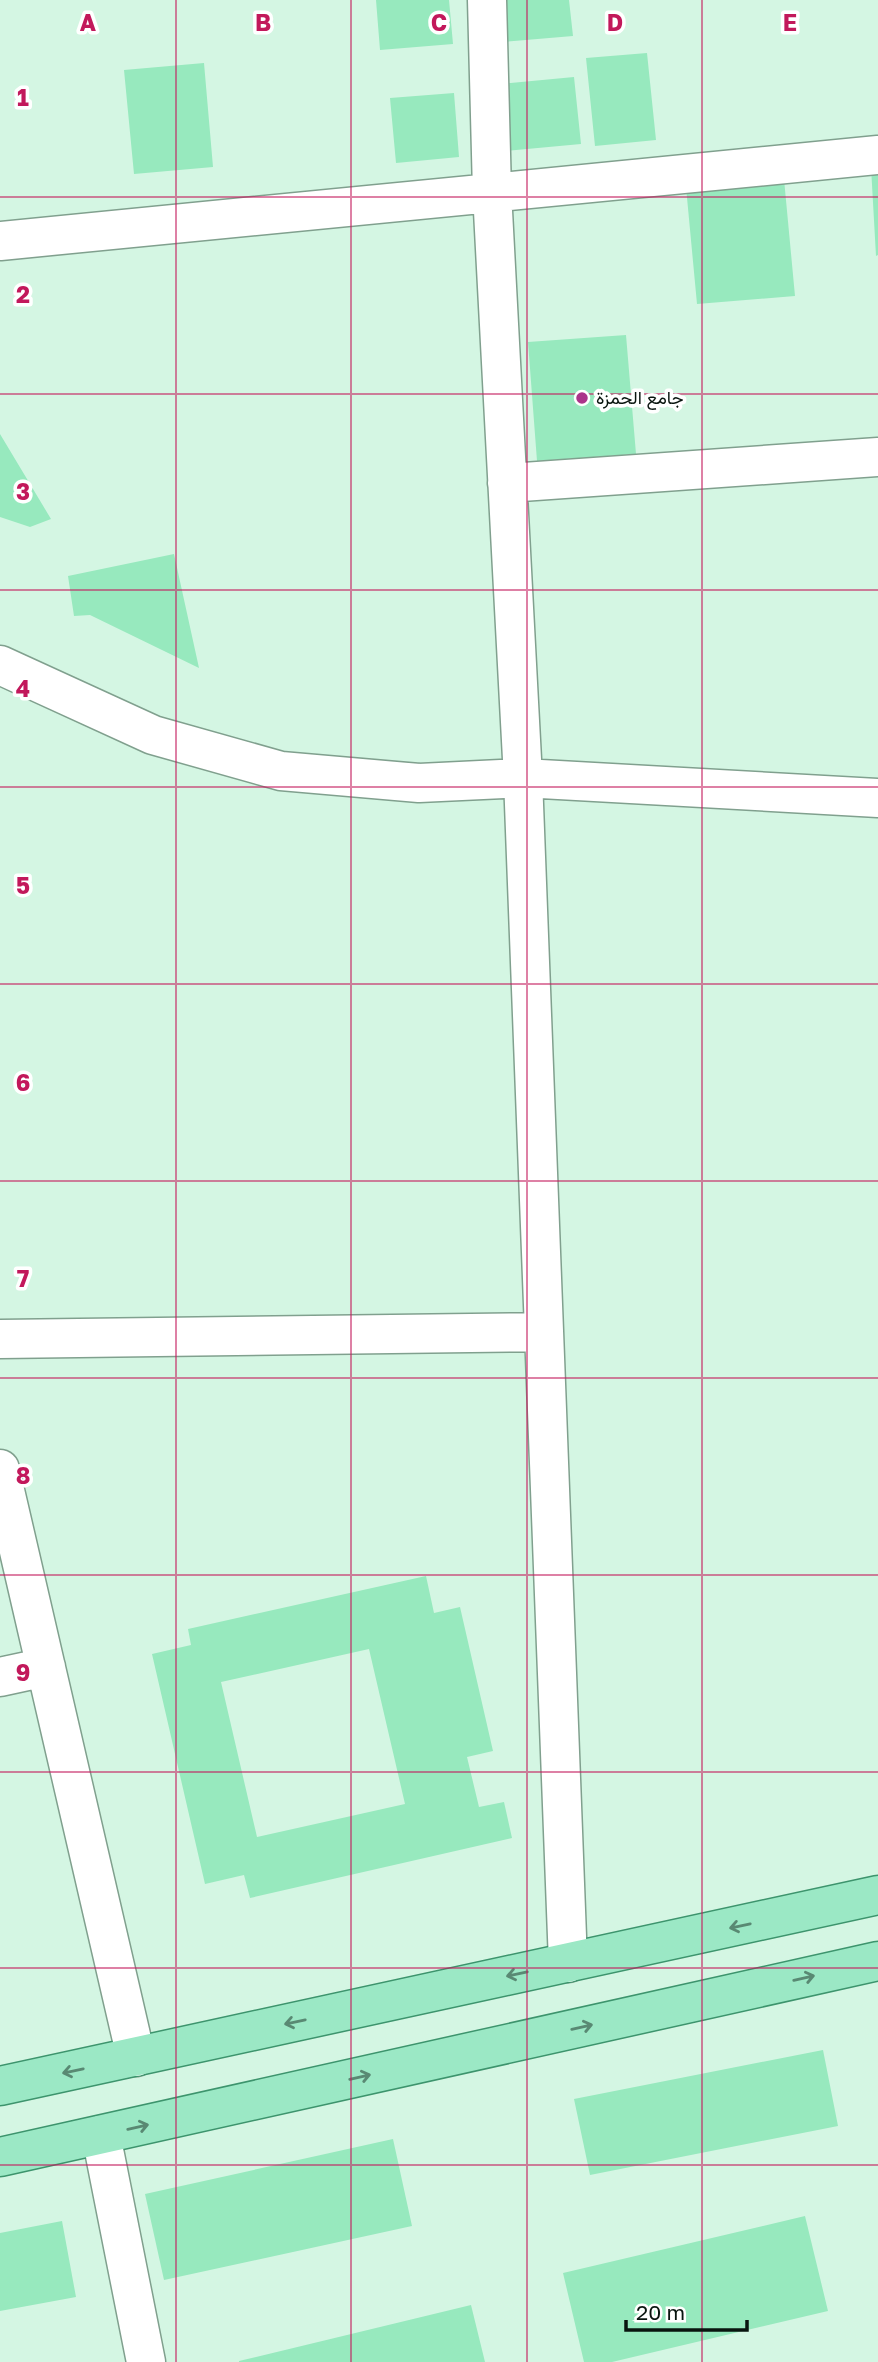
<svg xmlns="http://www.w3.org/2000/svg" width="878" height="2362" font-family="'Golos Text',Vazirmatn,sans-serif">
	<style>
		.building { fill: #97e9be; fill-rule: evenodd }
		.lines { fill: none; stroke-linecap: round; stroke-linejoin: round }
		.minor-casing { stroke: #80a08e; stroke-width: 41 }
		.major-casing { stroke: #3d946d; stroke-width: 41 }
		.minor { stroke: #fff; stroke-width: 38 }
		.major { stroke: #9be8c5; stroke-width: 38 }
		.oneway { stroke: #598973 }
		.grid { fill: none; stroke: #c2185b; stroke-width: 2; stroke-opacity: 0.55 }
		.poi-dot { fill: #ab348a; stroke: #fff; stroke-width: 2.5 }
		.labels { text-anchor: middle; stroke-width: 7; stroke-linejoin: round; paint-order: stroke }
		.poi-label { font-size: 18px; fill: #09150f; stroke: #fff; text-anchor: start }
		.grid-label { font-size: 23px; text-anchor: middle; font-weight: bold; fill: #c2185b; stroke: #fff; stroke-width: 7; stroke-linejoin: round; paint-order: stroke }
	</style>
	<rect width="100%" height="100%" fill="#d4f6e3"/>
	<path class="building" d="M376,0H449L453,44L380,50Z
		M500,0H569L573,36L503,42Z
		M647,53L656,140L595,146L586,58Z
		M204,63L213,167L134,174L124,70Z
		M574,77L581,144L504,151L499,84Z
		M454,93L459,157L396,163L390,98Z
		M871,167H878V255L876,256Z
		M784,179L795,296L697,304L686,187Z
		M626,335L636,454L537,461L528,342Z
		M0,434L51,519L30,527L0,517Z
		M174,554L199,668L90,615L74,616L68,576Z
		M426,1576L434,1613L460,1607L493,1751L467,1757L479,1807L504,1802L512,1838L250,1898L244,1875L205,1884L152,1654L191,1645L188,1629ZM369,1649L405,1804L257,1837L221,1682Z
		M823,2050L838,2126L590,2175L574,2099Z
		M393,2139L412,2226L164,2280L145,2194Z
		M805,2216L828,2311L612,2362H584L563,2273Z
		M62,2221L76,2297L0,2311V2233Z
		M471,2305L485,2362H239V2361Z"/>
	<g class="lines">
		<defs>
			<path id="minor" d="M487,0L492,192L523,778L568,1963
				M0,241L878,155
				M507,483L878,457
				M0,665L153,735L281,771L419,783L523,778L878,798
				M0,1339L544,1332
				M0,1469L136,2057
				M0,1677L46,1667
				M101,2135L146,2362"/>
			<path id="major" d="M0,2086L878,1895
				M0,2157L878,1961"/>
		</defs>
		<use href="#minor" class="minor-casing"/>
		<use href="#major" class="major-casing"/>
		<use href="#minor" class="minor"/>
		<use href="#major" class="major"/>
	</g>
	<defs><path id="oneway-shaft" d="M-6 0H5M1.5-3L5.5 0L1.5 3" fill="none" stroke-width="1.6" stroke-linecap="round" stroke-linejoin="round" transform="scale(1.75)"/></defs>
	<g class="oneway">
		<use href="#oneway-shaft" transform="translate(740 1926) rotate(168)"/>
		<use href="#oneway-shaft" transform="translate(517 1974) rotate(168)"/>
		<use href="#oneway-shaft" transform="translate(804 1978) rotate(-13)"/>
		<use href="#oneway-shaft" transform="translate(295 2022) rotate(168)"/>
		<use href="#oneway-shaft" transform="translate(582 2027) rotate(-13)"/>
		<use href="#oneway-shaft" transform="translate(73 2071) rotate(168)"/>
		<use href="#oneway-shaft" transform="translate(360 2077) rotate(-13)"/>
		<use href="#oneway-shaft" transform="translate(138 2127) rotate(-13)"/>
	</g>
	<path class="grid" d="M176,0V2362M351,0V2362M527,0V2362M702,0V2362M0,197H878M0,394H878M0,590H878M0,787H878M0,984H878M0,1181H878M0,1378H878M0,1575H878M0,1772H878M0,1968H878M0,2165H878"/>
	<circle class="poi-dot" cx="582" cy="398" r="7"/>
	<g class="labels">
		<g class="poi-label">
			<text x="596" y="404">جامع الحمزة</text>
		</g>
	</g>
	<g class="grid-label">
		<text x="88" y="31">A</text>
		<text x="263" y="31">B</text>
		<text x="439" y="31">C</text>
		<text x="615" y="31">D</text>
		<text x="790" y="31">E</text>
		<text x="23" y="106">1</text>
		<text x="23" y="303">2</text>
		<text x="23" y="500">3</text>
		<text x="23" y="697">4</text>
		<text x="23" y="894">5</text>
		<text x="23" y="1091">6</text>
		<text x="23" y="1287">7</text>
		<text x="23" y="1484">8</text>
		<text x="23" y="1681">9</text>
	</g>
	<path d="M626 2320v10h121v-10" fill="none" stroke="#09150f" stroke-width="3.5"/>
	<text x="636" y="2320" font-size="21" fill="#09150f" stroke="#ffffff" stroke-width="5" paint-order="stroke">20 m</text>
</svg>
